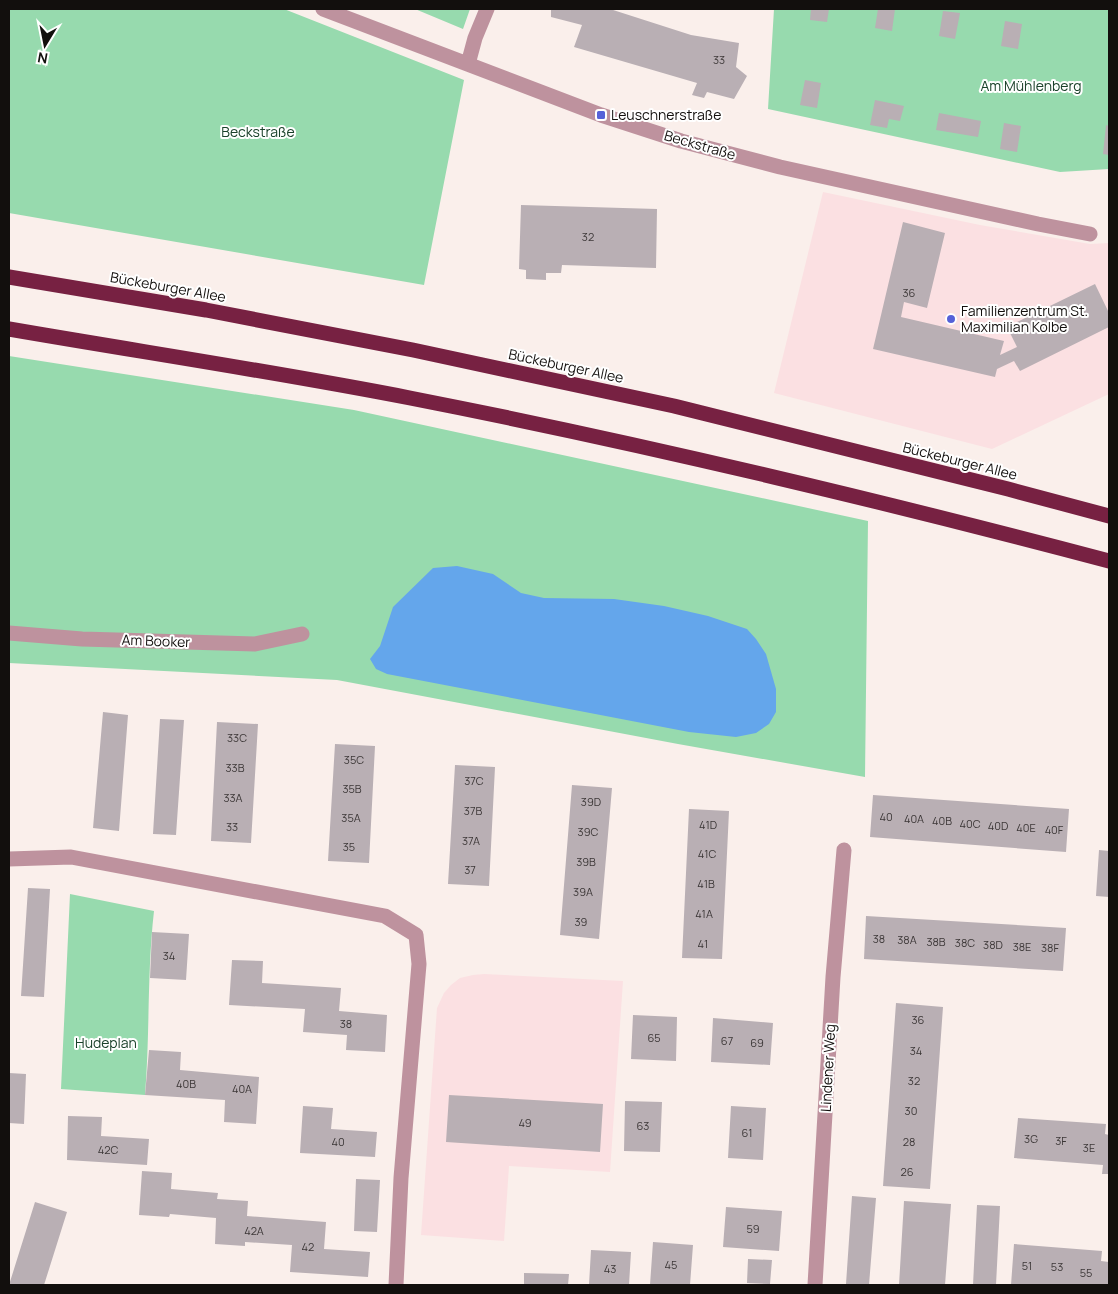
<svg xmlns="http://www.w3.org/2000/svg" width="1118" height="1294" font-family="Manrope,sans-serif">
	<style>
		.education { fill: #fbe0e2 }
		.green { fill: #97daae }
		.water { fill: #64a6eb }
		.building { fill: #b9afb4 }
		.lines { fill: none; stroke-linecap: round; stroke-linejoin: round }
		.street { stroke: #be929e; stroke-width: 15 }
		.highway { stroke: #772142; stroke-width: 15 }
		.poi-dot { fill: #5661d8; stroke: #fff; stroke-width: 2 }
		.labels { text-anchor: middle; stroke-width: 4; stroke-linejoin: round; paint-order: stroke }
		.number-label { font-size: 11px; fill: #3c3737 }
		.park-label { font-size: 14px; fill: #1a412a; stroke: #fff }
		.poi-label { font-size: 14px; fill: #120f0d; stroke: #fff; text-anchor: start }
		.street-label { font-size: 14px; fill: #120f0d; stroke: #fff }
	</style>
	<rect width="100%" height="100%" fill="#faefeb"/>
	<path class="education" d="M823,192L980,225L1090,244L1109,243V394L992,449L774,393Z
		M484,974L623,981L610,1172L509,1166L504,1241L421,1235L437,1008L444,993L451,985L460,978L473,975Z"/>
	<path class="green" d="M9,9H284L464,80L424,285L9,213Z
		M415,9H470L463,29Z
		M774,9H1109V169L1060,172L768,109Z
		M9,356L354,410L868,521L865,777L678,744L337,680L9,663Z
		M70,894L154,911C147,972 150,1034 145,1095L61,1089Z"/>
	<path class="water" d="M457,566L493,574L521,593L544,598L614,599L664,606L708,616L747,629L756,639L766,654L776,689V712L769,724L756,733L736,737L689,732L387,674L376,669L370,659L380,646L393,607L433,568Z"/>
	<path class="building" d="M551,9H610L691,35L739,43L736,67L747,76L734,99L707,92L704,98L692,95L697,83L574,47L582,25L551,17Z
		M811,9H829L827,22L810,20Z
		M878,9H895L892,31L875,28Z
		M943,11L960,13L955,39L939,36Z
		M1005,21L1022,24L1018,49L1001,46Z
		M805,80L821,83L817,108L800,105Z
		M875,100L904,106L900,121L889,119L887,128L870,125Z
		M939,113L981,121L978,137L936,130Z
		M1004,123L1021,126L1017,152L1000,149Z
		M1106,125L1109,126V155L1103,154Z
		M521,205L657,209L656,268L562,265L561,273H546V280L526,279V270L519,269Z
		M903,222L945,233L927,308L904,302L901,317L1004,341L1000,355L1017,347L1007,327L1095,284L1109,313V327L1020,371L1014,361L997,369L995,377L873,349Z
		M103,712L128,715L119,831L93,828Z
		M160,719L184,720L176,835L153,834Z
		M217,722L258,724L251,843L211,841Z
		M335,744L375,746L369,863L328,861Z
		M455,765L495,767L489,886L448,884Z
		M572,785L612,788L599,939L560,935Z
		M873,795L1069,809L1066,852L870,837Z
		M689,809L729,811L722,959L682,958Z
		M1099,850L1109,851V897L1096,896Z
		M28,888L50,889L44,997L21,996Z
		M866,916L1066,928L1063,971L864,959Z
		M152,932L189,934L186,980L150,978Z
		M232,960L263,961L262,983L341,988L339,1011L387,1015L385,1052L346,1050L347,1035L303,1032L305,1009L229,1005Z
		M896,1003L943,1007L930,1189L883,1186Z
		M633,1015L677,1017L676,1061L631,1059Z
		M713,1018L773,1023L770,1065L711,1062Z
		M149,1050L181,1052L180,1070L259,1077L256,1124L224,1122L225,1100L145,1095Z
		M9,1073L26,1074L24,1124L9,1123Z
		M449,1095L603,1104L600,1152L446,1142Z
		M625,1101L662,1102L660,1152L624,1151Z
		M303,1106L333,1108L331,1129L377,1132L375,1157L300,1153Z
		M731,1106L766,1108L763,1160L728,1158Z
		M68,1116L102,1117L101,1136L149,1139L147,1165L67,1160Z
		M1018,1118L1106,1124L1105,1134L1109,1135V1174H1102L1103,1165L1014,1158Z
		M142,1171L172,1173L171,1189L218,1193L217,1199L248,1201L247,1216L326,1222L324,1249L370,1252L368,1277L290,1272L292,1245L245,1242V1246L215,1244L216,1218L170,1214L169,1217L139,1215Z
		M356,1179L380,1180L377,1232L354,1231Z
		M852,1196L876,1198L869,1285L846,1284Z
		M904,1201L951,1204L945,1285H899Z
		M35,1202L67,1212L44,1285H9Z
		M977,1205L1000,1206L996,1285H973Z
		M726,1207L782,1211L779,1251L723,1247Z
		M653,1242L693,1245L690,1285H650Z
		M1014,1244L1102,1251L1101,1261L1109,1262V1285H1011Z
		M591,1250L631,1252L629,1285H589Z
		M748,1259L772,1260L770,1284L747,1283Z
		M524,1273L569,1274L568,1285H524Z"/>
	<g class="lines">
		<path class="street" d="M323,9L601,115L681,141L780,167L1038,224L1090,234
			M468,64L475,38L487,9
			M9,633L82,639L255,644L302,634
			M9,859L71,857L385,916L416,935L419,964L401,1178L396,1285
			M815,1285L833,977L844,850"/>
		<path class="highway" d="M9,277L206,310L413,350L674,406L1008,489L1109,516
			M9,329C142,352 277,372 410,398C645,444 878,500 1109,561"/>
	</g>
	<g class="poi-dot">
		<rect x="596" y="110" width="10" height="10" rx="2.5"/>
		<circle cx="951" cy="319" r="5"/>
	</g>
	<g class="labels">
		<g class="number-label">
			<text x="719" y="64">33</text>
			<text x="588" y="241">32</text>
			<text x="909" y="297">36</text>
			<text x="237" y="742">33C</text>
			<text x="354" y="764">35C</text>
			<text x="235" y="772">33B</text>
			<text x="474" y="785">37C</text>
			<text x="352" y="793">35B</text>
			<text x="233" y="802">33A</text>
			<text x="591" y="806">39D</text>
			<text x="473" y="815">37B</text>
			<text x="886" y="821">40</text>
			<text x="351" y="822">35A</text>
			<text x="914" y="823">40A</text>
			<text x="942" y="825">40B</text>
			<text x="970" y="828">40C</text>
			<text x="708" y="829">41D</text>
			<text x="998" y="830">40D</text>
			<text x="232" y="831">33</text>
			<text x="1026" y="832">40E</text>
			<text x="1054" y="834">40F</text>
			<text x="588" y="836">39C</text>
			<text x="471" y="845">37A</text>
			<text x="349" y="851">35</text>
			<text x="707" y="858">41C</text>
			<text x="586" y="866">39B</text>
			<text x="470" y="874">37</text>
			<text x="706" y="888">41B</text>
			<text x="583" y="896">39A</text>
			<text x="704" y="918">41A</text>
			<text x="581" y="926">39</text>
			<text x="879" y="943">38</text>
			<text x="907" y="944">38A</text>
			<text x="936" y="946">38B</text>
			<text x="965" y="947">38C</text>
			<text x="703" y="948">41</text>
			<text x="993" y="949">38D</text>
			<text x="1022" y="951">38E</text>
			<text x="1050" y="952">38F</text>
			<text x="169" y="960">34</text>
			<text x="918" y="1024">36</text>
			<text x="346" y="1028">38</text>
			<text x="654" y="1042">65</text>
			<text x="727" y="1045">67</text>
			<text x="757" y="1047">69</text>
			<text x="916" y="1055">34</text>
			<text x="914" y="1085">32</text>
			<text x="186" y="1088">40B</text>
			<text x="242" y="1093">40A</text>
			<text x="911" y="1115">30</text>
			<text x="525" y="1127">49</text>
			<text x="643" y="1130">63</text>
			<text x="747" y="1137">61</text>
			<text x="1031" y="1143">3G</text>
			<text x="1061" y="1145">3F</text>
			<text x="338" y="1146">40</text>
			<text x="909" y="1146">28</text>
			<text x="1089" y="1152">3E</text>
			<text x="108" y="1154">42C</text>
			<text x="907" y="1176">26</text>
			<text x="753" y="1233">59</text>
			<text x="254" y="1235">42A</text>
			<text x="308" y="1251">42</text>
			<text x="671" y="1269">45</text>
			<text x="1027" y="1270">51</text>
			<text x="1057" y="1271">53</text>
			<text x="610" y="1273">43</text>
			<text x="1086" y="1277">55</text>
		</g>
		<g class="park-label">
			<text x="1031" y="91">Am Mühlenberg</text>
			<text x="258" y="137">Beckstraße</text>
			<text x="106" y="1048">Hudeplan</text>
		</g>
		<g class="poi-label">
			<text x="611" y="120">Leuschnerstraße</text>
			<text x="961" y="316">Familienzentrum St.<tspan x="961" dy="16">Maximilian Kolbe</tspan></text>
		</g>
		<g class="street-label">
			<text transform="translate(700 145) rotate(16)" y="5">Beckstraße</text>
			<text transform="translate(168 287) rotate(10)" y="5">Bückeburger Allee</text>
			<text transform="translate(566 366) rotate(12)" y="5">Bückeburger Allee</text>
			<text transform="translate(960 461) rotate(14)" y="5">Bückeburger Allee</text>
			<text transform="translate(156 641) rotate(2)" y="5">Am Booker</text>
			<text transform="translate(828 1068) rotate(-87)" y="5">Lindener Weg</text>
		</g>
	</g>
	<rect width="1118" height="1294" fill="none" stroke="#120f0d" stroke-width="20"/>
	<g transform="translate(45 45) rotate(190)" stroke="#ffffff" stroke-width="4" paint-order="stroke">
	<path d="M0-4L9 19L0 12L-9 19Z" fill="#120f0d"/>
	<text y="-8" font-size="14" font-weight="bold" text-anchor="middle" fill="#120f0d">N</text>
	</g>
</svg>
